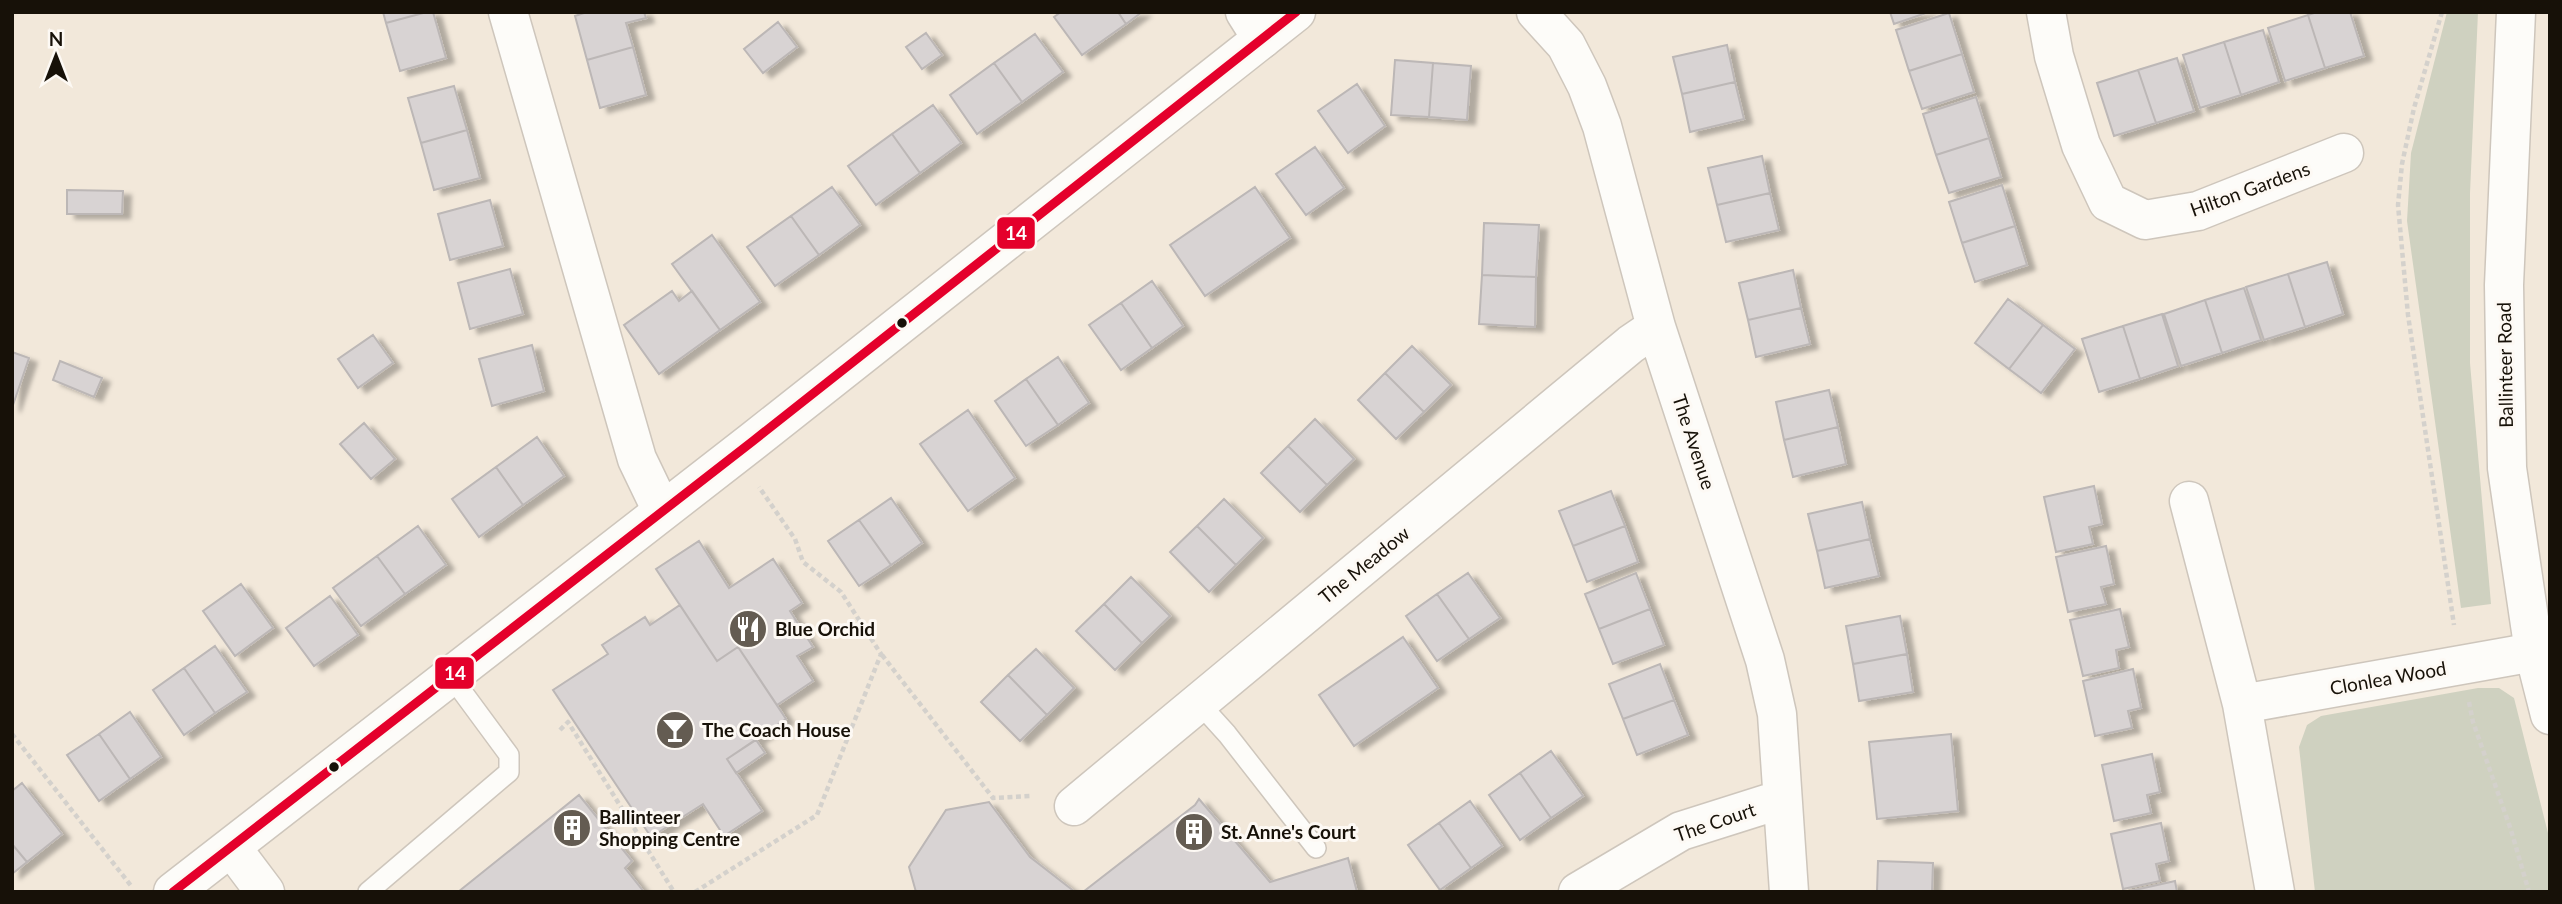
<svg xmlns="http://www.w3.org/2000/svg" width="2562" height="904" font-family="Lato,sans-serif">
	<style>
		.green { fill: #cfd1c0 }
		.building { fill: #d8d3d3; stroke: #bcb7b6; stroke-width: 2; filter: url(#shadow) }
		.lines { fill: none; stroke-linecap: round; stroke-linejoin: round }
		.service-casing { stroke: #cec6bc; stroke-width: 22 }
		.minor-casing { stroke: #cec6bc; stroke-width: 41 }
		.tertiary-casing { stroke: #cec6bc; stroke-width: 41 }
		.secondary-casing { stroke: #cec6bc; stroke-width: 41 }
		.path { stroke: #d4d1cc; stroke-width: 4.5; stroke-dasharray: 5 3.5; stroke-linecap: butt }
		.service { stroke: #fdfcf9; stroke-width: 19 }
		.minor { stroke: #fdfcf9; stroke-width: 38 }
		.tertiary { stroke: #fdfcf9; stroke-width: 38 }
		.secondary { stroke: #fdfcf9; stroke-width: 38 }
		.bus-1-casing { stroke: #fdf9f4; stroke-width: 14 }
		.bus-1 { stroke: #e4002b; stroke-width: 9 }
		.bus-dot { fill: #171108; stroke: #fdf9f4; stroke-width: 2.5 }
		.labels { text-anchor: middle; stroke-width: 6; stroke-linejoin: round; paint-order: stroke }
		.street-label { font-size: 19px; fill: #171108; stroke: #fdf9f4 }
		.poi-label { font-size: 19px; font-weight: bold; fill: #171108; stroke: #fdf9f4; text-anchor: start }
		.line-badge { stroke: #fdf9f4; stroke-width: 2.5 }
		.badge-label { font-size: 19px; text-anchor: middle; font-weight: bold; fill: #fff }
	</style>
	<defs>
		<filter id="shadow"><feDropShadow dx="8" dy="4.5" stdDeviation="2" flood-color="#0004"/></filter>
	</defs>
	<rect width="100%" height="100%" fill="#f2e8da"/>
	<path class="green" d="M2447,12H2478L2470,193V363L2491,604L2461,608L2407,221L2411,153Z
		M2478,688H2499L2514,698L2550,841V892H2315L2299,747L2307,725L2321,716Z"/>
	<path class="building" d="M383,12H427L386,23Z
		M427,12H433L446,58L400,71L386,23Z
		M587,12H644L646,18L626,23L633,47L587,60L575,16Z
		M1061,12H1118L1126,24L1082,55L1054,17Z
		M1118,12H1142L1126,24Z
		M1890,12H1929L1894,24Z
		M2317,12H2350L2364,56L2325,68L2308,15Z
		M1949,13L1962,54L1909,71L1896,30Z
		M2308,15L2325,68L2285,81L2268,28Z
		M778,22L797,47L763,73L744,49Z
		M2263,30L2279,82L2241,95L2224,42Z
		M926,33L942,55L922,69L906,47Z
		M1035,34L1063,72L1022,102L994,63Z
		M2224,42L2241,95L2200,108L2183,55Z
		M1727,45L1735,82L1682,94L1673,57Z
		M633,47L646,95L600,108L587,60Z
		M1962,54L1974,92L1922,109L1909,71Z
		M2177,58L2194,111L2156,123L2138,70Z
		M1395,60L1433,63L1429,117L1391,115Z
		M994,63L1022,102L977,134L950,95Z
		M1433,63L1471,66L1467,120L1429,117Z
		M2138,70L2156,123L2114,136L2097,83Z
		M1735,82L1744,119L1690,132L1682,94Z
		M1357,84L1385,126L1348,153L1318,111Z
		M454,86L467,130L421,143L408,98Z
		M1976,97L1989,138L1936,155L1923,114Z
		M933,105L961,143L920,173L892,134Z
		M467,130L480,178L434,190L421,143Z
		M892,134L920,173L876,205L848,166Z
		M1989,138L2001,177L1949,193L1936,155Z
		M1315,147L1344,188L1306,215L1276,174Z
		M1762,156L1770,193L1717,205L1708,168Z
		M2002,185L2015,226L1962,243L1949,202Z
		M832,187L860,225L819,255L791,216Z
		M1255,187L1290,238L1205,296L1170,245Z
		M67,190L123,191L122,214H67Z
		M1770,193L1779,230L1726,242L1717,205Z
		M490,200L503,246L450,260L438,214Z
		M791,216L819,255L775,286L747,247Z
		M1484,223L1539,225L1536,277L1482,275Z
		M2015,226L2027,265L1975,282L1962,243Z
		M712,235L760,302L720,330L672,264Z
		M2327,262L2343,314L2305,327L2288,274Z
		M510,269L523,314L470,329L458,283Z
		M1793,270L1801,308L1748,320L1739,283Z
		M2288,274L2305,327L2264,340L2246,287Z
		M1482,275L1536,277L1535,327L1479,324Z
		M1152,281L1183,326L1152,348L1121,303Z
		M2244,288L2261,340L2222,353L2205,300Z
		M672,291L679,301L692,291L720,330L659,374L624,325Z
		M2008,299L2043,325L2009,369L1975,343Z
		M2205,300L2222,353L2181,366L2164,314Z
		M1121,303L1152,348L1121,370L1089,325Z
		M1801,308L1810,344L1756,357L1748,320Z
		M2162,314L2178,366L2140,379L2123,326Z
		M2043,325L2075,349L2041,393L2009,369Z
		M2123,326L2140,379L2099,392L2082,339Z
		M373,335L393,363L358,388L338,359Z
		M532,345L544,391L492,406L479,359Z
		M1412,346L1451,385L1424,412L1385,373Z
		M12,352L29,358L12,408Z
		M1058,357L1089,403L1058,425L1026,379Z
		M60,361L102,378L94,397L53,380Z
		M1385,373L1424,412L1396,439L1358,400Z
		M1026,379L1058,425L1026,446L995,401Z
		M1829,390L1838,427L1784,440L1776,402Z
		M968,410L1015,478L968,511L920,444Z
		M1315,419L1354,459L1327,485L1288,446Z
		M364,423L395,459L371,479L340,444Z
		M1838,427L1846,464L1793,477L1784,440Z
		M537,437L564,476L523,505L496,467Z
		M1288,446L1327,485L1300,512L1261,473Z
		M496,467L523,505L479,537L452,499Z
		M2094,486L2102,524L2089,527L2093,544L2056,552L2044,497Z
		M1611,491L1625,526L1573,546L1559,511Z
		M891,498L922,543L891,565L859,520Z
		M1224,499L1263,538L1236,565L1197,526Z
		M1862,502L1870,539L1817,551L1808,514Z
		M859,520L891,565L859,586L828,541Z
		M418,526L446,565L405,594L377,556Z
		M1197,526L1236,565L1209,592L1170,552Z
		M1625,526L1638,562L1587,582L1573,546Z
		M1870,539L1879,576L1825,588L1817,551Z
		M699,541L729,588L773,559L802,603L790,611L813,647L797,656L813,681L777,705L738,647L717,661L656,569Z
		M2106,546L2114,584L2101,587L2106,604L2068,612L2056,557Z
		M377,556L405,594L361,626L333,588Z
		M1468,573L1500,618L1469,639L1437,594Z
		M1636,573L1650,609L1599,629L1585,594Z
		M1131,577L1170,616L1142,643L1104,604Z
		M241,584L273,628L235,656L203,611Z
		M1437,594L1469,639L1437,661L1406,616Z
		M330,596L358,635L314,666L286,628Z
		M1104,604L1142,643L1115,670L1076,631Z
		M680,605L717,661L738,647L786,719L727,759L762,811L724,836L703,804L651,837L553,690L608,654L602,645L645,617L650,625Z
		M1650,609L1664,645L1613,664L1599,629Z
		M2120,609L2129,647L2116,650L2119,668L2083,676L2070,620Z
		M1900,616L1907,654L1853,664L1846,626Z
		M1403,637L1438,688L1354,746L1319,695Z
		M215,646L247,692L215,713L184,668Z
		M1036,649L1074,688L1047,715L1008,675Z
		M1907,654L1913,692L1859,701L1853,664Z
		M1660,664L1674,700L1623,719L1609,684Z
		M184,668L215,713L184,735L153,690Z
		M2133,669L2141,708L2128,711L2132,728L2095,736L2083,681Z
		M1008,675L1047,715L1020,741L981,702Z
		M1674,700L1688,735L1637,755L1623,719Z
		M130,712L161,757L130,779L99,734Z
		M99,734L130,779L99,801L67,755Z
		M1951,734L1958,811L1877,819L1869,742Z
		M756,740L765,753L736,773L727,759Z
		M1551,751L1583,796L1551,818L1520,773Z
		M2152,754L2160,792L2147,795L2151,813L2114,821L2102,765Z
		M1520,773L1551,818L1520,840L1489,795Z
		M22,783L62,834L27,862L12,844V791Z
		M579,795L632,861L625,868L644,892H458Z
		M1199,799L1270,882L1348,858L1357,892H1083L1195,805Z
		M1470,801L1502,846L1471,868L1439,823Z
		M989,802L1030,857L1075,892H916L909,867L946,810Z
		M1439,823L1471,868L1440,890L1408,845Z
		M2161,823L2169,861L2156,864L2160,881L2123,889L2111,834Z
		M12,844L27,862L12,874Z
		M1878,861L1933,863L1932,892H1877Z
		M2175,881L2177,892H2126Z"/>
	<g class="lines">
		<defs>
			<path id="service" d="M1198,702L1227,734L1316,848
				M368,892L509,772V755L450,675"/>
			<path id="minor" d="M508,12L637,459L662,511
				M1245,12L1262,39
				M1536,12L1566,45L1587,86L1602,126L1656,327L1765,660L1777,714L1789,892
				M2046,12L2054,56L2081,145L2108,202L2145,220L2198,211L2344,153
				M2189,501L2242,704L2275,892
				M2242,704L2534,652
				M1074,806L1631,344L1656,327
				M232,848L265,892
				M1578,892L1681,831L1782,799"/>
			<path id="tertiary" d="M173,892L753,441L1296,12"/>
			<path id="secondary" d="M2516,12L2504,285L2507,468L2534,652L2550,715"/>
		</defs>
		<use href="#service" class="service-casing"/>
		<use href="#minor" class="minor-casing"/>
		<use href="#tertiary" class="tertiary-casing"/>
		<use href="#secondary" class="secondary-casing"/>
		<path class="path" d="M2442,12L2414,108L2402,164L2398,205L2408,315L2454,625
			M882,655L993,798L1030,796
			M2469,702L2473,722L2511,830L2529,892
			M560,730L568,722L674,892
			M12,734L132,887
			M695,892L817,815L881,654L841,592L803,562L795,539L759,487"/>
		<use href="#service" class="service"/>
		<use href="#minor" class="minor"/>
		<use href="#tertiary" class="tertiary"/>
		<use href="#secondary" class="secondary"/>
		<defs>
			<path id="bus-1" d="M173,892L753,441L1296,12"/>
		</defs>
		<use href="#bus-1" class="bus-1-casing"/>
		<use href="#bus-1" class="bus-1"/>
	</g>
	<defs>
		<symbol id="restaurant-disc" viewBox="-11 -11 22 22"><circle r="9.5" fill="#645c52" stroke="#fdf9f4"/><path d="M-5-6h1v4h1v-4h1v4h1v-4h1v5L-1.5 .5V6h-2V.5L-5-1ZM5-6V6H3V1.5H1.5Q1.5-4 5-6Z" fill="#fff"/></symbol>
		<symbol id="bar-disc" viewBox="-11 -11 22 22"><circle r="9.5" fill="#645c52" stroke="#fdf9f4"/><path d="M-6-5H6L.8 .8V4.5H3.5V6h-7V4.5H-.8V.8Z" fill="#fff"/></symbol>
		<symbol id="building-disc" viewBox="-11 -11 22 22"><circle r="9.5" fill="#645c52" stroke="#fdf9f4"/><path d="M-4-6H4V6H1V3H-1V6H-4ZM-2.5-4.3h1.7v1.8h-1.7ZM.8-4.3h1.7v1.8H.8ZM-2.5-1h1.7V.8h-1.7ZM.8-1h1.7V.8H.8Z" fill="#fff"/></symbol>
	</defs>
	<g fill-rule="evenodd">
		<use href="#restaurant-disc" x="726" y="607" width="44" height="44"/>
		<use href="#bar-disc" x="653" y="708" width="44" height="44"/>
		<use href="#building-disc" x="550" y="806" width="44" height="44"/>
		<use href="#building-disc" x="1172" y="810" width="44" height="44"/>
	</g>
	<g class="bus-dot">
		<circle cx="902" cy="323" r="6"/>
		<circle cx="334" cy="767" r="6"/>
	</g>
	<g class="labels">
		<g class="street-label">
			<text transform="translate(2250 189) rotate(-20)" y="7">Hilton Gardens</text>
			<text transform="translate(2505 365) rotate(-91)" y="7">Ballinteer Road</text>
			<text transform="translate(1694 442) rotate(72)" y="7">The Avenue</text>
			<text transform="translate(1364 565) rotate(-39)" y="7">The Meadow</text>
			<text transform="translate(2388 678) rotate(-10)" y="7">Clonlea Wood</text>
			<text transform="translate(1715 822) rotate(-19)" y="7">The Court</text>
		</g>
		<g class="poi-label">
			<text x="775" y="636">Blue Orchid</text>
			<text x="702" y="737">The Coach House</text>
			<text x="599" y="824">Ballinteer<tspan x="599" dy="22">Shopping Centre</tspan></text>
			<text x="1221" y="839">St. Anne's Court</text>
		</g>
	</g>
	<g class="line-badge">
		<rect x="996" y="216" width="40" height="34" rx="7" fill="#e4002b"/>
		<rect x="434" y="656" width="41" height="34" rx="7" fill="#e4002b"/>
	</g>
	<g class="badge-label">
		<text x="1016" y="240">14</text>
		<text x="455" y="680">14</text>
	</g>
	<rect width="2562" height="904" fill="none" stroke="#171108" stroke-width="28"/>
	<g transform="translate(56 56)" stroke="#fdf9f4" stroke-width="5" paint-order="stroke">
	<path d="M0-5L12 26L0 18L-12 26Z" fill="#171108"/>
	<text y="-10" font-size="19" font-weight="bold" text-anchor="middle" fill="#171108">N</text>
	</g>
</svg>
